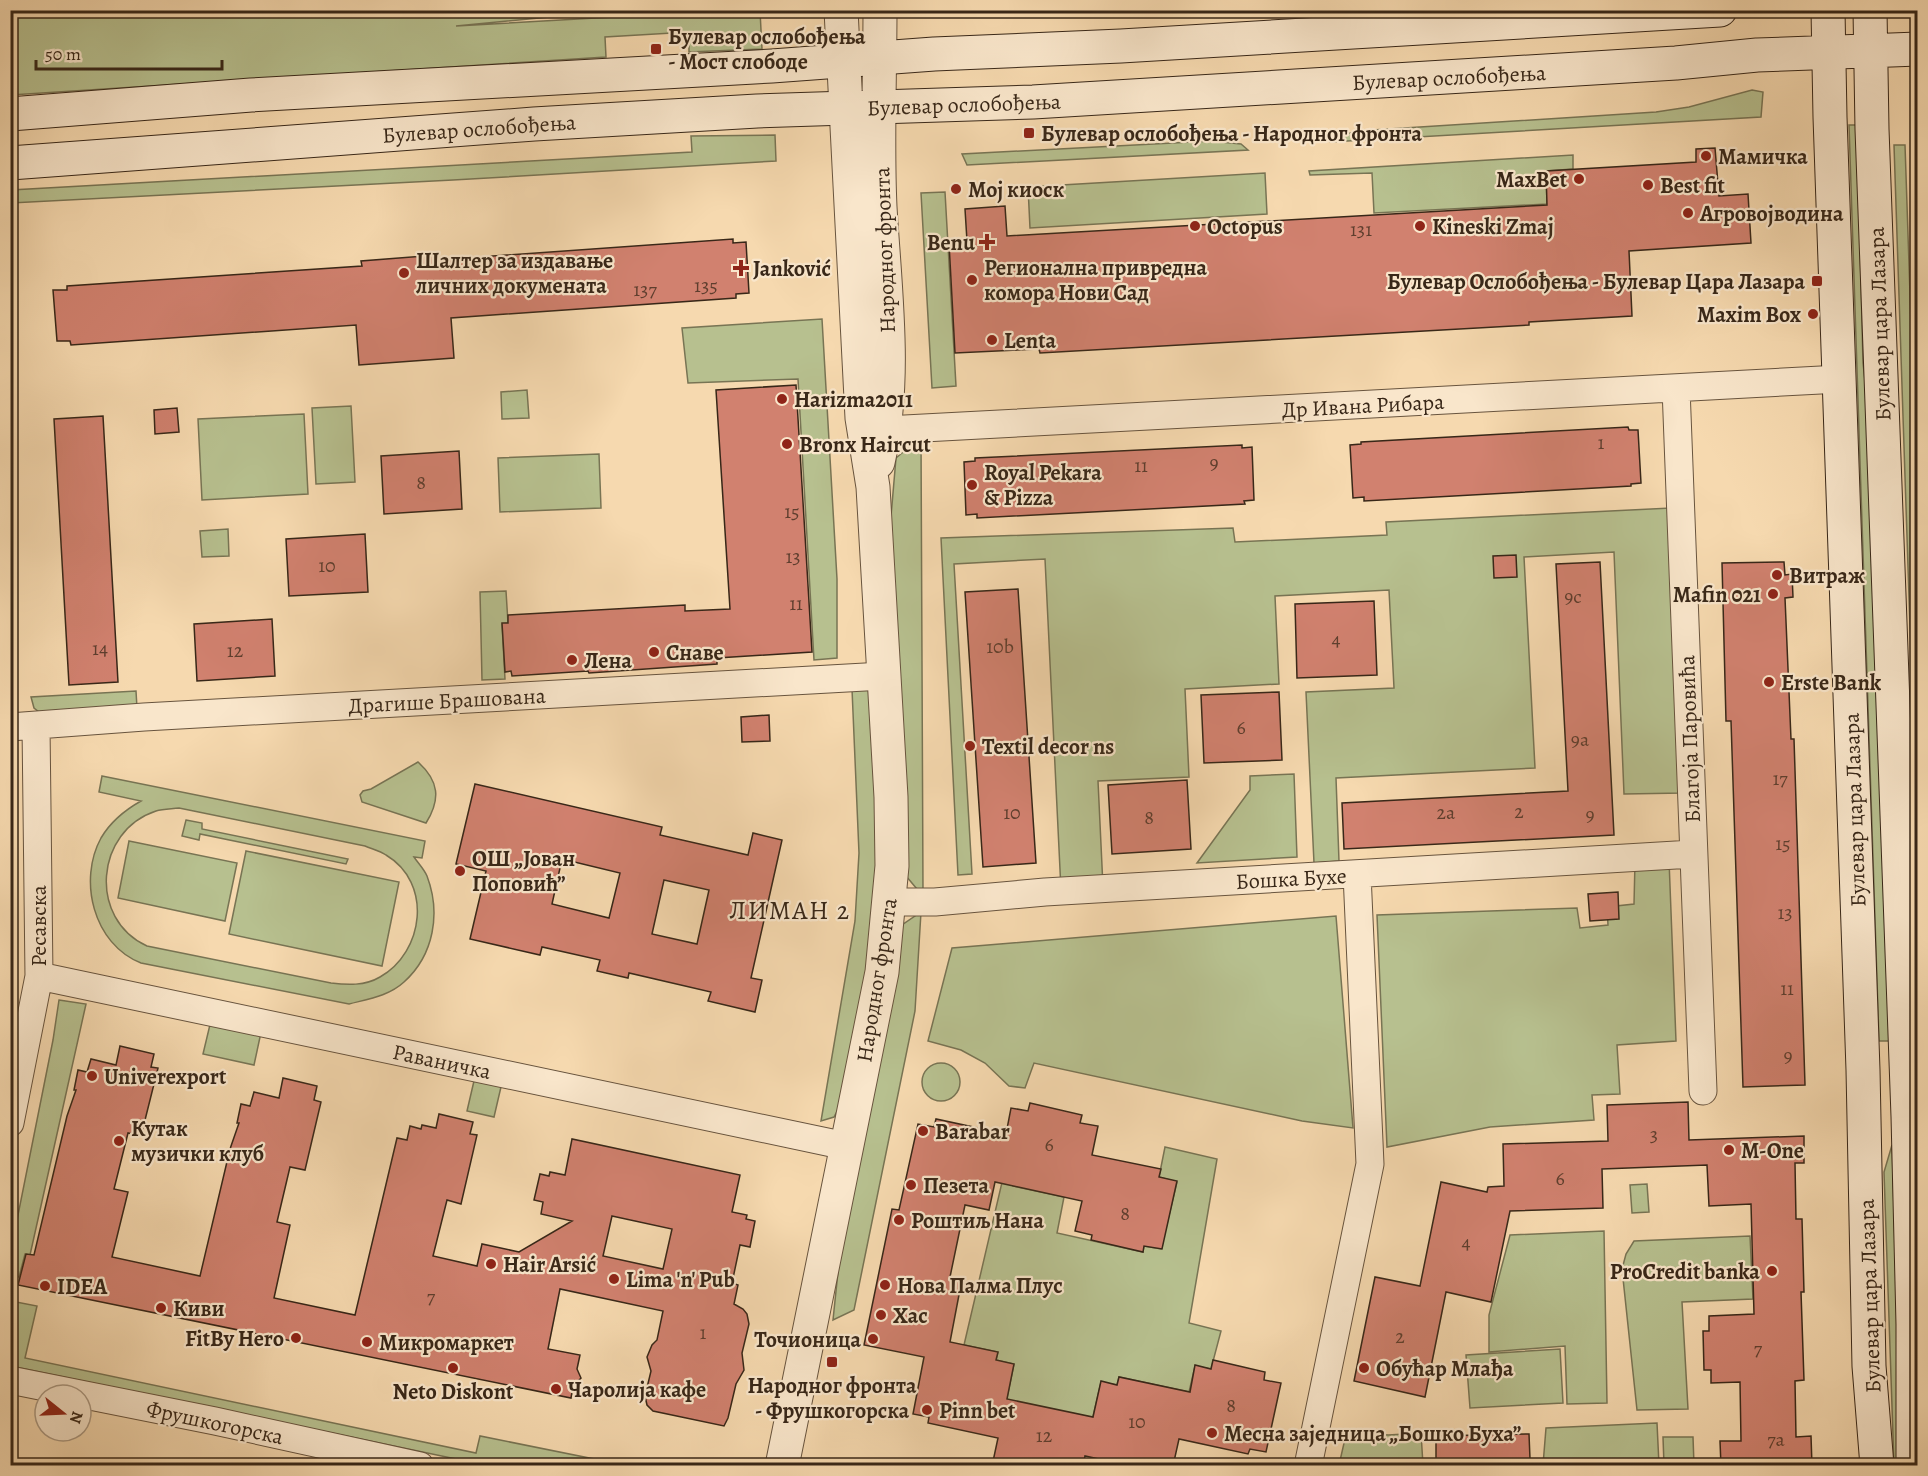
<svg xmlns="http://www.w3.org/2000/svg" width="1928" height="1476" font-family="Alegreya,serif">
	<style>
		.green { fill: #b7c08f; stroke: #787454; stroke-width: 1.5; fill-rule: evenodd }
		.building { fill: #d1816f; stroke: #382718; stroke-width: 1.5; fill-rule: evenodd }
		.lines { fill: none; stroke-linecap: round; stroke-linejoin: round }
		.minor-casing { stroke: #68543e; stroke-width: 29 }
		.tertiary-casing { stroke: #68543e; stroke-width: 35 }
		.secondary-casing { stroke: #382718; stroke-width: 35 }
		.minor { stroke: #f9e6cb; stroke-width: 27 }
		.tertiary { stroke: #f9e6cb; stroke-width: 33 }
		.secondary { stroke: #f9e6cb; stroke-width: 33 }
		.poi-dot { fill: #8f2418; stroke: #f9e6cb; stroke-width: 2 }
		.labels { text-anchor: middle; stroke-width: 4.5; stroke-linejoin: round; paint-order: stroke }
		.number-label { font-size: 20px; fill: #5e3e2e }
		.poi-label { font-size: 22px; font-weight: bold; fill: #382718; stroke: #f9e6cb; text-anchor: start }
		.street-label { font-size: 22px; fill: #382718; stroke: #f9e6cb }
		.quarter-label { font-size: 26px; letter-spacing: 1.5px; fill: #382718; stroke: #f9e6cb }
	</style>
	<rect width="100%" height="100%" fill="#f6d9af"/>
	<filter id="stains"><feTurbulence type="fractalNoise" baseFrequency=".00333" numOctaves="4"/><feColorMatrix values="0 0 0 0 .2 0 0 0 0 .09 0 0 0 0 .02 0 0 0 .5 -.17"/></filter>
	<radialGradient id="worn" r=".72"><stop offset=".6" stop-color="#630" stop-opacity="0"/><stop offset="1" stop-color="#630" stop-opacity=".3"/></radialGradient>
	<path class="green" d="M10,11H612L456,26L666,14L760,11L762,49L689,52V32L605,37L606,57L11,95Z
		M1752,90L1763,92L1761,117L1330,142L1329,139L1357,131L1656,112L1689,107Z
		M1849,125H1857L1863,363L1868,407L1891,1041H1879Z
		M775,135L776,161L453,180L11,203V190L692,152L691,136Z
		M1211,141L1241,144L1248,150L967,165L962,154Z
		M1894,145H1905L1917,503V838Z
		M1573,155V169L1546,171L1547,204L1374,213L1372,173L1310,175L1309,171Z
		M1265,173L1267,214L1030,228L1028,187Z
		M945,192L956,386L932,388L921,193Z
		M822,319L837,579V658L814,660L798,379L688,383L682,328Z
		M527,390L529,418L502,419L501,392Z
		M351,406L355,482L316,484L312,408Z
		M304,414L308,494L202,500L198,419Z
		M921,437L923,891L917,889L906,876L890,528L896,458Z
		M599,454L601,508L500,512L498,458Z
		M1671,508L1683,793L1624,794L1614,552L1524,557L1535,768L1336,778L1339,861L1314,863L1306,692L1394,688L1389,590L1275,596L1279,684L1185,689L1189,777L1098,781L1103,887L1061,890L1045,559L954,564L972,874L958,875L941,538L1233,528L1235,542L1387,535L1386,522Z
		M228,529L229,556L202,557L200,531Z
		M506,591L508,623L502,624L505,679L482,680L480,592Z
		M852,689L871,690L879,827L871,956L844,1098L834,1117L821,1121L855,921L859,853Z
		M136,691L137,708L43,715L34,708L31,697Z
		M418,762C439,781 441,799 426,823L362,802L360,795L363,791L371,789Z
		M1294,774L1297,857L1197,863L1250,790V776Z
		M102,776L425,841L422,858L414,857C418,863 424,869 427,876C441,913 434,955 404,982C389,996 368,999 349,1004L141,963C93,944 78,880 101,838C111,821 125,810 141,801L99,792ZM179,808L365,846C372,849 380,851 386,855C433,883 424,952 380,977C365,986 347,985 331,983L147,946C88,919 95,831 156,811C163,809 171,809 179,808Z
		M186,820L202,823V829L348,859L346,864L200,834L199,840L182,836Z
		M129,841L237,863L225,921L118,898Z
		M246,851L399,882L382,966L229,934Z
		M1669,860L1676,1041L1617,1045L1620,1094L1592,1095L1594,1120L1490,1127L1387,1147L1377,915L1577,908L1580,928L1608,925L1607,907L1634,904L1635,862Z
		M921,912L915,1011L854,1310L833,1320L841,1243L899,927Z
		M1336,916L1353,1128L1302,1121L1034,1063L1025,1088L1009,1086L985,1063L961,1050L928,1041L952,948Z
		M59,1000L86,1004L30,1255L25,1254L19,1277L11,1275V1250L53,1040Z
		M213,1012L263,1023L254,1065L203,1054Z
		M922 1082a19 19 0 1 1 38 0a19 19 0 1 1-38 0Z
		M477,1068L504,1074L494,1117L467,1111Z
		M1892,1145L1902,1465H1894L1884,1172Z
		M1165,1147L1217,1159L1189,1323L1221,1331L1211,1369L1195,1366L1189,1392L1119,1377L1117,1385L1101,1382L1091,1425L1005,1407L1014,1364L996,1360L998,1352L964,1345L1003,1178L1013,1186L1064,1197L1057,1233L1143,1252L1144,1246L1161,1249L1177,1182L1159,1177Z
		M1647,1184L1649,1212L1632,1213L1630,1185Z
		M1604,1231L1607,1403L1567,1404L1565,1346L1489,1352V1315L1510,1235Z
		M1750,1236L1753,1299L1682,1302L1688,1409L1637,1410L1622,1269L1626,1254L1634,1241Z
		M11,1301L37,1306L25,1358L476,1453L480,1436L624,1465L550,1466L523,1461L456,1459L11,1366Z
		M1560,1349L1563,1403L1470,1408L1466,1355Z
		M1657,1423L1659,1465H1543L1546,1428Z
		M1347,1430L1388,1435L1421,1433L1423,1465H1339Z
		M1663,1437H1693L1694,1465H1664Z"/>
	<path class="building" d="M1715,148L1719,196L1748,194L1751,243L1629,251L1632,316L1529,322V325L1040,353L1039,349L955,353L949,243L967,241L965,209L1005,206L1007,236L1547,205L1546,171L1696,162V149Z
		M733,239V243L746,242L749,293L736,294V298L451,318L454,358L359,365L356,325L71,345L70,341H57L53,290H67V286L362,266L361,261L437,255V260Z
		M796,385L812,652L717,658V664L589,673L588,671L512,676L511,671L505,672L502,623H508V615L685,605V611L730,609L716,390Z
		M177,408L179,432L155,434L154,410Z
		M103,416L118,682L69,685L54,419Z
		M1628,427L1629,430H1638L1641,483L1631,484V486L1364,501V497L1353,498L1350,445L1361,444V442Z
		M1242,445V448L1252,447L1254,500L1244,501L1245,504L977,518V514L966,515L964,462L975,461V458Z
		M459,451L462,509L384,514L381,456Z
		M365,534L368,592L289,596L286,539Z
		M1516,555L1517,577L1494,578L1493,556Z
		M1600,562L1614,835L1344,849L1342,803L1568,791L1556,564Z
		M1784,562L1785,575L1792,574L1793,597L1785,598L1791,739H1794L1805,1085L1743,1087L1731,721H1726L1722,563Z
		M1018,589L1036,863L983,867L965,592Z
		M1374,601L1377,675L1297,678L1295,604Z
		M272,619L275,676L197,681L194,624Z
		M1279,692L1282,760L1204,763L1201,695Z
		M769,715L770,741L742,742L741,717Z
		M1187,780L1191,849L1112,854L1108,785Z
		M475,784L662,827L660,835L748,855L753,833L782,840L751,978L762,980L755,1012L708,1001L711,992L629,973L628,978L597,971L600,960L542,947L540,955L470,939L486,871L456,864ZM562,859L620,873L609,918L552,904ZM664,880L709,890L697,944L652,934Z
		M1618,892L1619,919L1590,921L1588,894Z
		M120,1046L154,1054L151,1067L158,1068L141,1136L128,1133L114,1189L128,1192L112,1257L200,1276L230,1149L239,1123H237L241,1104L250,1106L254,1092L279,1098L283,1078L317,1086L314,1100L321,1102L305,1170L290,1167L277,1222L290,1225L274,1298L355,1315L397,1138L407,1140L410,1126L421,1129L422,1125L436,1128L439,1114L473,1122L470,1134L477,1135L461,1204L447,1200L433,1256L477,1266L482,1244L519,1252L572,1221L541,1214L543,1202L534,1200L540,1174L549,1176L550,1172L565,1175L572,1139L740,1175L732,1212L747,1215L746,1219L755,1221L750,1247L740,1245L732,1283L738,1285L734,1304L743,1309L747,1314L749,1324L742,1353L744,1370L736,1384L728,1418L724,1426L653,1411L647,1405L645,1396L651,1371L647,1357L652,1345L657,1340L663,1311L560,1289L548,1349L580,1355L577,1369L581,1378L573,1387L571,1398L18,1285L26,1254L34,1255L67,1116L76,1090H74L78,1070L87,1072L91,1059L116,1065ZM612,1216L672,1229L663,1269L603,1256Z
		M1688,1102L1689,1140L1804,1136V1163H1795L1796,1219H1802L1804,1292H1801L1804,1380L1795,1381L1796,1437L1811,1436L1812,1466H1721L1720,1441H1741L1740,1382L1711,1383V1370H1704L1703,1331H1709V1316L1754,1314L1751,1204L1709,1206L1707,1165L1602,1169L1603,1208L1510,1211L1491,1302L1446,1292L1425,1397L1354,1381L1375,1277L1420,1286L1441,1182L1487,1192L1488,1187L1504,1186L1503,1144L1608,1141L1607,1105Z
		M1030,1103L1082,1115L1080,1123L1098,1126L1092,1155L1161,1169L1159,1177L1177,1181L1162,1249L1144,1246L1143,1252L1091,1240L1092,1235L1075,1231L1082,1201L995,1182L989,1210L965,1205L950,1277L962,1279L950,1342L998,1352L996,1360L1014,1364L1007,1399L1093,1417L1101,1381L1117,1385L1119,1377L1190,1392L1195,1365L1211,1369L1213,1360L1265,1372L1264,1380L1281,1383L1266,1452L1250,1449L1248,1454L1179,1439L1173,1466H1130L1085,1456L1083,1466H992L998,1438L928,1423L929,1417L913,1414L924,1357L864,1345L892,1209L899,1210L918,1124L934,1127L936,1119L1006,1134L1011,1108L1028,1111Z
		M1529,1434L1530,1459H1518V1466H1452V1460H1436V1436Z"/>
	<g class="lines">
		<defs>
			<path id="minor" d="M1676,388L1703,1091
				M886,430L1840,379
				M10,727L144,717L883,676
				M890,902H935L1045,892L1693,854
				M39,976L846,1146
				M10,1123L39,976L36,726
				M10,1380L215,1421L420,1466
				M1308,1466L1370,1164L1357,874"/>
			<path id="tertiary" d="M878,462C897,379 885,291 880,207C877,142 880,76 880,10
				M782,1466L882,972L892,866L891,797L873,487L862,418L841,10"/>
			<path id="secondary" d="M1828,10L1830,117L1863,1070L1869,1366L1877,1466
				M1870,10L1872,129L1908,1116L1913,1324V1466
				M10,114L251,95L772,66L934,54L1121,46L1720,10
				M10,163L534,124L757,111L1033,102L1676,63L1757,55L1918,49"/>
		</defs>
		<use href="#minor" class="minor-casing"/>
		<use href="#tertiary" class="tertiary-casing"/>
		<use href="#secondary" class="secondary-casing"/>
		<use href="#minor" class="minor"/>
		<use href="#tertiary" class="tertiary"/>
		<use href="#secondary" class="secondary"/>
	</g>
	<g class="poi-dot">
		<rect x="650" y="43" width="12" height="12" rx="3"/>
		<rect x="1023" y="127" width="12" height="12" rx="3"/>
		<circle cx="1706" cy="156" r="6"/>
		<circle cx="1579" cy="179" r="6"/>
		<circle cx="1648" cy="185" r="6"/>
		<circle cx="956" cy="189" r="6"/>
		<circle cx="1688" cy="213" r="6"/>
		<circle cx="1195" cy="226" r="6"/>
		<circle cx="1420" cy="226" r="6"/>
		<path d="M984 233h6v6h6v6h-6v6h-6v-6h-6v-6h6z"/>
		<path d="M738 259h6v6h6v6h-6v6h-6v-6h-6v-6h6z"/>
		<circle cx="404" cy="273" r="6"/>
		<circle cx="972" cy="280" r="6"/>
		<rect x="1811" y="275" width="12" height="12" rx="3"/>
		<circle cx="1813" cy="314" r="6"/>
		<circle cx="992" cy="340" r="6"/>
		<circle cx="782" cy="399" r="6"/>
		<circle cx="787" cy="444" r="6"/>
		<circle cx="972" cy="485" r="6"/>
		<circle cx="1777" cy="575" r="6"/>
		<circle cx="1773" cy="594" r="6"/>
		<circle cx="654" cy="652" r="6"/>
		<circle cx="572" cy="660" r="6"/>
		<circle cx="1769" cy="682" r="6"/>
		<circle cx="970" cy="746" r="6"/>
		<circle cx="460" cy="871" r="6"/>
		<circle cx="92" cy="1076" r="6"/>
		<circle cx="923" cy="1131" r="6"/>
		<circle cx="119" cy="1141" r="6"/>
		<circle cx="1729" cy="1150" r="6"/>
		<circle cx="911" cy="1185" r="6"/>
		<circle cx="899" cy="1220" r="6"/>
		<circle cx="491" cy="1264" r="6"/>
		<circle cx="1772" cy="1271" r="6"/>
		<circle cx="614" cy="1279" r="6"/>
		<circle cx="885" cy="1285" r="6"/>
		<circle cx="45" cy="1286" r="6"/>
		<circle cx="161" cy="1308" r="6"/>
		<circle cx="881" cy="1315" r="6"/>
		<circle cx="296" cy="1338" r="6"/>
		<circle cx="873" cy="1339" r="6"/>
		<circle cx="367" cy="1342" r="6"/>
		<rect x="826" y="1356" width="12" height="12" rx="3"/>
		<circle cx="453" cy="1368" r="6"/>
		<circle cx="1364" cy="1368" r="6"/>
		<circle cx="556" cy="1389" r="6"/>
		<circle cx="927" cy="1410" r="6"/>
		<circle cx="1212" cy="1433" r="6"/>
	</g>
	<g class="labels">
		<g class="number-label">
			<text x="1361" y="236">131</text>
			<text x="706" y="292">135</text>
			<text x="645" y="296">137</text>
			<text x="1601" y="449">1</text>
			<text x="1214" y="469">9</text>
			<text x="1141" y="472">11</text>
			<text x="421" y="489">8</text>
			<text x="792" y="518">15</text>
			<text x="793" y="563">13</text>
			<text x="327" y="572">10</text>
			<text x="1573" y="603">9c</text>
			<text x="796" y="610">11</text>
			<text x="1336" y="646">4</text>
			<text x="1000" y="653">10b</text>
			<text x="100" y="655">14</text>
			<text x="235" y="657">12</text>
			<text x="1241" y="734">6</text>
			<text x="1580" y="746">9a</text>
			<text x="1780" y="785">17</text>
			<text x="1519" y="818">2</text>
			<text x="1012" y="819">10</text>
			<text x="1446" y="819">2a</text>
			<text x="1590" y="821">9</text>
			<text x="1149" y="824">8</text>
			<text x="1783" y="850">15</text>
			<text x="1785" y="919">13</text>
			<text x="1787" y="995">11</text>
			<text x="1788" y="1062">9</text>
			<text x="1654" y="1141">3</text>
			<text x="1049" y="1151">6</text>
			<text x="1560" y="1185">6</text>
			<text x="1125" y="1220">8</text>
			<text x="1466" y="1249">4</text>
			<text x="431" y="1303">7</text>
			<text x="703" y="1339">1</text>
			<text x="1400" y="1343">2</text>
			<text x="1758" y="1355">7</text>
			<text x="1231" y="1412">8</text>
			<text x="1137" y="1428">10</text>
			<text x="1044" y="1442">12</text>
			<text x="1776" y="1446">7a</text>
		</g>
		<g class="poi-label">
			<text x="668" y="44">Булевар ослобођења<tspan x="668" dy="25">- Мост слободе</tspan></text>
			<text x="1041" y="141">Булевар ослобођења - Народног фронта</text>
			<text x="1718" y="164">Мамичка</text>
			<text x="1567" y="187" text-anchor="end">MaxBet</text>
			<text x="1660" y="193">Best fit</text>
			<text x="968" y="197">Мој киоск</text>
			<text x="1700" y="221">Агровојводина</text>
			<text x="1207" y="234">Octopus</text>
			<text x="1432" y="234">Kineski Zmaj</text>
			<text x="975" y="250" text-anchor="end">Benu</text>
			<text x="416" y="268">Шалтер за издавање<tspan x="416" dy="25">личних докумената</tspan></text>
			<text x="984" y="275">Регионална привредна<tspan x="984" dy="25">комора Нови Сад</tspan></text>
			<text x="753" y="276">Janković</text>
			<text x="1805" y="289" text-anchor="end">Булевар Ослобођења - Булевар Цара Лазара</text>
			<text x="1801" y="322" text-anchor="end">Maxim Box</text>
			<text x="1004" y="348">Lenta</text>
			<text x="794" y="407">Harizma2011</text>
			<text x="799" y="452">Bronx Haircut</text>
			<text x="984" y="480">Royal Pekara<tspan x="984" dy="25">&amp; Pizza</tspan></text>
			<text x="1789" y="583">Витраж</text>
			<text x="1761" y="602" text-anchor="end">Mafin 021</text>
			<text x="666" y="660">Снаве</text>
			<text x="584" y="668">Лена</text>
			<text x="1781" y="690">Erste Bank</text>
			<text x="982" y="754">Textil decor ns</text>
			<text x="472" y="866">ОШ „Јован<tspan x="472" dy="25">Поповић”</tspan></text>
			<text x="104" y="1084">Univerexport</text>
			<text x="131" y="1136">Кутак<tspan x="131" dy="25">музички клуб</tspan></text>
			<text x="935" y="1139">Barabar</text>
			<text x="1741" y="1158">M-One</text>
			<text x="923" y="1193">Пезета</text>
			<text x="911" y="1228">Роштиљ Нана</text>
			<text x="503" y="1272">Hair Arsić</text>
			<text x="1760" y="1279" text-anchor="end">ProCredit banka</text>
			<text x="626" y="1287">Lima 'n' Pub</text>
			<text x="897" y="1293">Нова Палма Плус</text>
			<text x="57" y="1294">IDEA</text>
			<text x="173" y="1316">Киви</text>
			<text x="893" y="1323">Хас</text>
			<text x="284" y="1346" text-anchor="end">FitBy Hero</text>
			<text x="861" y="1347" text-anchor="end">Точионица</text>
			<text x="379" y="1350">Микромаркет</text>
			<text x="1376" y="1376">Обућар Млађа</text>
			<text x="832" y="1393" text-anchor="middle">Народног фронта<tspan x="832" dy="25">- Фрушкогорска</tspan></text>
			<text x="568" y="1397">Чаролија кафе</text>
			<text x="453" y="1399" text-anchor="middle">Neto Diskont</text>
			<text x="939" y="1418">Pinn bet</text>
			<text x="1224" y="1441">Месна заједница „Бошко Буха”</text>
		</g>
		<g class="street-label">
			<text transform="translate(1449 77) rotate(-3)" y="8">Булевар ослобођења</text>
			<text transform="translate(964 104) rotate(-2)" y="8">Булевар ослобођења</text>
			<text transform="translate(479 128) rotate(-4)" y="8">Булевар ослобођења</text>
			<text transform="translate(884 250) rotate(-92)" y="8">Народног фронта</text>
			<text transform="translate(1879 324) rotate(-92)" y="8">Булевар цара Лазара</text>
			<text transform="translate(1363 405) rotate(-3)" y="8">Др Ивана Рибара</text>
			<text transform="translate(447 700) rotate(-3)" y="8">Драгише Брашована</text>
			<text transform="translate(1689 739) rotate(-92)" y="8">Благоја Паровића</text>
			<text transform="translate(1854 810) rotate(-92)" y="8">Булевар цара Лазара</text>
			<text transform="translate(1291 878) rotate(-3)" y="8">Бошка Бухе</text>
			<text transform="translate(38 926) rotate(-90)" y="8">Ресавска</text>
			<text transform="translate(876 980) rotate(-81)" y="8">Народног фронта</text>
			<text transform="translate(442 1061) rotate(12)" y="8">Раваничка</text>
			<text transform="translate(1869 1296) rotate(-92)" y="8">Булевар цара Лазара</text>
			<text transform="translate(215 1422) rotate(12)" y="8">Фрушкогорска</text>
		</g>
		<g class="quarter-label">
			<text x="790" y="919">ЛИМАН 2</text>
		</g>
	</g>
	<rect width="1928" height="1476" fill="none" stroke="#f6d9af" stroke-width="36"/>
	<rect x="12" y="12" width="1904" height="1452" fill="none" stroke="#382718" stroke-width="3"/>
	<rect x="18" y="18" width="1892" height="1440" fill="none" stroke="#382718" stroke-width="1.5"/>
	<g transform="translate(63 1413) rotate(108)"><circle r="28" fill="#f9e6cb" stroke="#ac9a83" stroke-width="1.5"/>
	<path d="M0-4.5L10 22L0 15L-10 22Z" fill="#8f2418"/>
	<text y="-9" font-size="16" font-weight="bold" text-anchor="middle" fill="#382718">N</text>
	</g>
	<path d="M36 60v9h186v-9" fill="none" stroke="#382718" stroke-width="3"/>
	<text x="45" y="60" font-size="18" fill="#382718" stroke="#f9e6cb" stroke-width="4.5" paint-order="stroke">50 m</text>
	<rect width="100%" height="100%" filter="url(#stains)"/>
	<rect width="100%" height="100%" fill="url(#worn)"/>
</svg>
